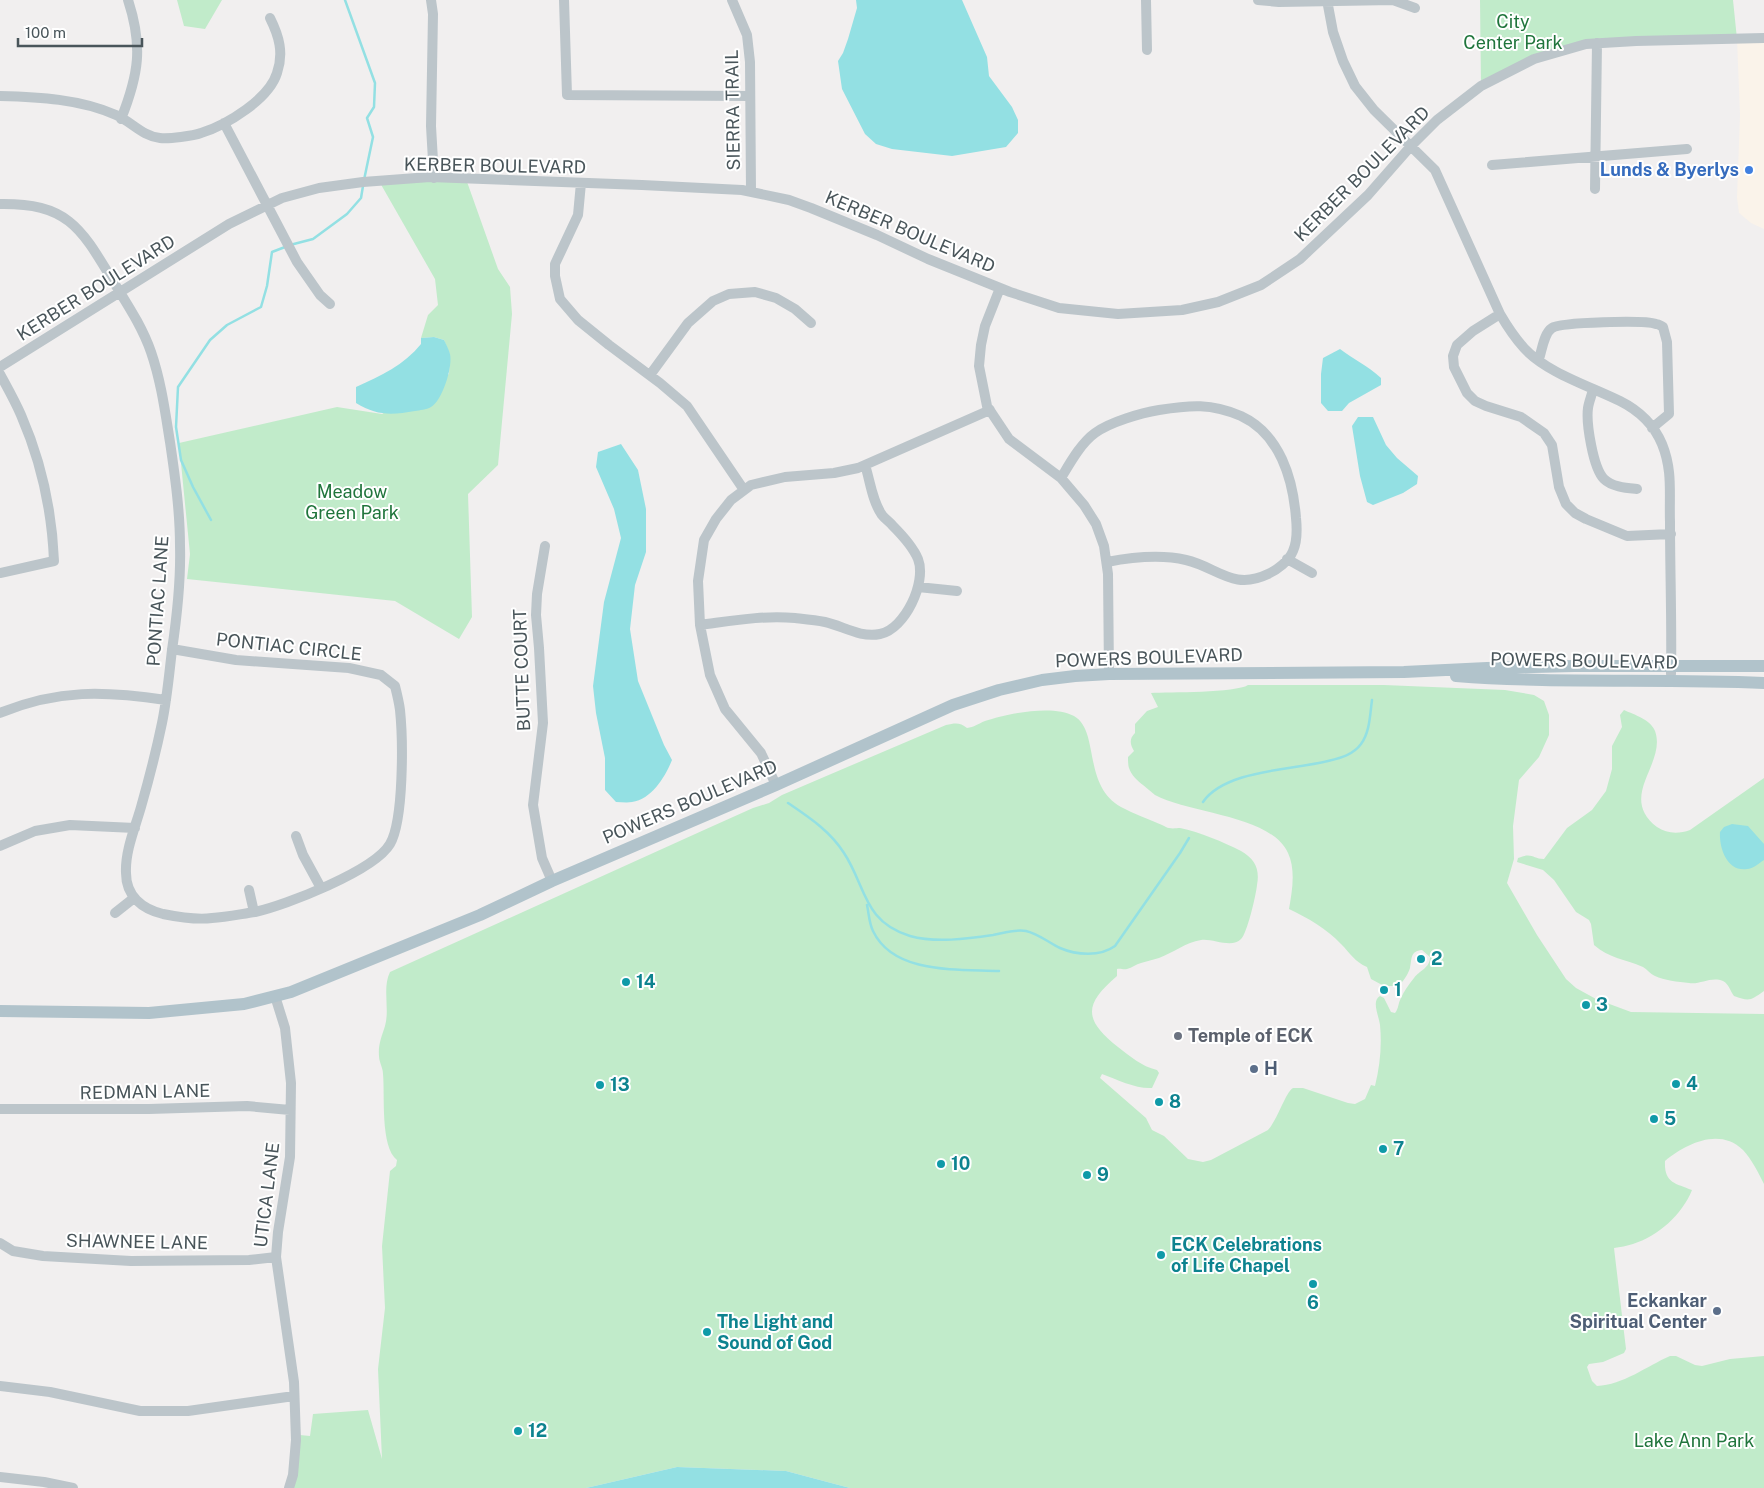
<svg xmlns="http://www.w3.org/2000/svg" width="1764" height="1488" font-family="'Public Sans',sans-serif">
	<style>
		.commercial { fill: #faf3ea }
		.green { fill: #c1ebca }
		.water { fill: #93e0e3 }
		.lines { fill: none; stroke-linecap: round; stroke-linejoin: round }
		.stream { stroke: #93e0e3; stroke-width: 2.5 }
		.minor { stroke: #bcc5ca; stroke-width: 10 }
		.major { stroke: #b1c3cb; stroke-width: 12 }
		.shop-dot { fill: #3f7fe0; stroke: #fff; stroke-width: 2 }
		.culture-dot { fill: #0f9aa8; stroke: #fff; stroke-width: 2 }
		.worship-dot { fill: #6b7280; stroke: #fff; stroke-width: 2 }
		.service-dot { fill: #5c6f8a; stroke: #fff; stroke-width: 2 }
		.labels { text-anchor: middle; stroke-width: 4; stroke-linejoin: round; paint-order: stroke }
		.park-label { font-size: 18px; fill: #20753c; stroke: #fff }
		.street-label { font-size: 18px; fill: #49555a; stroke: #fff }
		.shop-label { font-size: 18px; font-weight: bold; fill: #366cbe; stroke: #fff; text-anchor: end }
		.culture-label { font-size: 18px; font-weight: bold; fill: #0d838f; stroke: #fff; text-anchor: start }
		.worship-label { font-size: 18px; font-weight: bold; fill: #5b616d; stroke: #fff; text-anchor: start }
		.service-label { font-size: 18px; font-weight: bold; fill: #4e5e75; stroke: #fff; text-anchor: start }
	</style>
	<rect width="100%" height="100%" fill="#f1efef"/>
	<path class="commercial" d="M1764,38V229L1751,223L1739,213L1737,198L1740,115L1737,39Z"/>
	<path class="green" d="M177,0H222L205,29L184,26Z
		M1480,0H1733L1737,39L1597,43L1534,59L1481,86Z
		M466,179L498,269L510,287L512,314L498,465L468,494L472,617L459,639L395,601L187,579L190,554L179,443L337,407L382,414L449,374L450,355L444,340L434,337L421,338L428,315L438,305L435,279L379,181Z
		M1248,685H1384L1505,690L1534,695L1544,701L1549,715V735L1539,757L1519,780L1513,826L1514,859L1507,883L1537,935L1566,979L1576,988L1596,999L1631,1012L1764,1014V1184C1758,1172 1752,1160 1743,1150C1719,1127 1686,1144 1665,1161C1664,1183 1675,1183 1692,1190C1682,1215 1658,1236 1633,1244C1627,1246 1620,1247 1614,1248L1626,1349L1624,1353L1603,1362L1589,1364L1587,1367L1592,1381L1597,1386C1623,1385 1647,1366 1670,1356H1676L1695,1365L1702,1366L1730,1359L1764,1356V1488H850L786,1471L677,1467L586,1488H290L300,1435L310,1436L313,1414L368,1410L382,1459L378,1369L385,1308L382,1246L390,1171L396,1166L397,1160C380,1147 385,1095 383,1074C383,1068 379,1062 379,1056C378,1044 382,1036 385,1026C390,1009 382,988 390,972L704,830L753,808L769,803L782,795L824,777L946,725C955,723 960,722 967,728C974,727 978,724 985,721C1007,714 1052,704 1074,716C1100,731 1082,785 1121,807C1134,814 1149,819 1162,825C1165,826 1167,828 1169,828C1173,829 1177,828 1180,828C1200,832 1223,842 1241,851C1255,859 1260,869 1257,885C1256,895 1247,934 1241,939C1232,949 1212,938 1201,940C1186,942 1173,953 1159,958C1153,960 1147,961 1141,963C1136,964 1132,968 1127,969C1123,970 1121,968 1117,969V976C1083,1005 1084,1020 1118,1047C1131,1057 1141,1066 1157,1070L1159,1073L1152,1088C1136,1089 1118,1080 1102,1074L1100,1078L1146,1118L1152,1130L1164,1136L1188,1159L1203,1162L1211,1160L1268,1130C1278,1119 1285,1093 1293,1088H1303L1348,1103L1355,1104L1365,1099L1371,1085L1375,1086C1380,1066 1382,1045 1380,1025C1379,1016 1371,1001 1380,996L1384,998L1391,1012L1395,1013C1399,1008 1398,1003 1401,998C1404,991 1409,984 1414,978C1420,970 1430,968 1430,957L1422,950C1410,951 1412,959 1410,968C1408,975 1403,981 1399,986H1384L1371,979L1367,967C1355,962 1350,953 1341,944C1327,929 1308,918 1289,909C1292,892 1296,870 1288,853C1271,815 1190,814 1155,795C1151,792 1147,788 1143,785C1138,781 1131,775 1129,768C1128,765 1128,760 1128,757L1134,751C1130,744 1129,739 1135,733V724L1147,711L1158,707L1151,693C1169,692 1236,693 1248,685Z
		M1624,710C1635,715 1651,720 1655,731C1667,764 1617,796 1657,827C1667,834 1679,834 1690,830L1764,778V991C1751,1000 1750,1002 1734,996C1730,991 1729,984 1723,981C1711,976 1700,985 1689,983C1678,982 1664,980 1655,976C1650,974 1647,969 1643,967C1625,959 1608,958 1594,945L1591,924L1589,920L1576,912L1554,880L1543,870L1517,862L1518,858C1533,852 1532,859 1544,859L1567,828L1592,810L1606,791L1612,769V746L1622,727L1620,715Z"/>
	<path class="water" d="M856,0H962L987,57L989,76L1012,107L1018,120V133L1006,147L952,156L892,149L876,144L865,134L842,89L838,61L843,53L848,39L857,8Z
		M434,337L444,340C446,344 449,350 450,354C453,367 442,401 431,407C426,410 420,410 415,411C392,415 377,416 356,403V387C381,376 404,365 421,344V338Z
		M1340,349C1354,360 1367,365 1381,378V385L1349,403L1342,411H1328L1321,403V374L1323,358Z
		M1358,417H1373L1386,445L1397,458L1418,476L1417,484L1403,493L1373,505L1367,502L1360,476L1352,426Z
		M621,444L638,470L646,509V552L635,585L630,629L638,681L664,745L672,760C665,777 652,799 632,802C627,803 621,802 616,802L605,790V758L596,713L593,686L604,602L621,538L614,509L596,467L598,452Z
		M1732,824L1748,826L1764,844V860C1759,863 1753,869 1747,869C1727,872 1719,848 1720,832L1724,827Z
		M677,1467L786,1471L850,1488H586Z"/>
	<g class="lines">
		<path class="stream" d="M345,0L375,83L374,107L367,118L373,137L364,180
			M290,245L313,239L347,214L361,198L363,186
			M211,520L193,487L181,460L176,427L178,387L210,340L227,325L261,307L267,286L272,252L285,247
			M1203,802C1225,770 1292,770 1328,761C1340,758 1353,755 1361,744C1370,732 1370,714 1372,700
			M788,803C810,818 830,831 844,853C866,886 863,922 910,936C935,943 967,939 993,935C1004,933 1015,929 1026,931C1039,934 1049,943 1060,948C1076,955 1100,957 1115,946L1180,853L1189,838
			M867,905C869,914 869,923 873,931C894,975 959,969 999,971"/>
		<path class="minor" d="M431,0L433,14L431,126L434,178
			M564,0L567,95L750,96
			M732,0L747,35L750,62L751,192
			M1146,0L1147,50
			M1258,0L1279,2L1393,0L1415,8
			M1327,0L1333,32L1343,61L1355,86L1374,110L1435,170L1500,314C1507,326 1515,338 1524,348C1547,373 1590,386 1620,401C1638,410 1654,425 1662,444C1673,471 1669,494 1670,522C1670,572 1672,623 1671,674
			M0,96C39,97 80,99 116,115C132,122 142,136 160,138C169,139 193,136 201,133C227,125 269,99 277,73C284,53 279,36 270,18
			M121,119C139,74 143,46 128,0
			M224,123L297,262L320,295L330,304
			M1492,165L1687,149
			M581,183L578,215L555,264V276L560,299L578,320L609,345L660,383L687,406L744,490
			M1595,189L1597,43
			M0,204C68,203 81,228 113,281C127,304 142,326 151,352C161,381 165,411 170,442C175,476 180,511 180,546C181,581 177,616 172,650C169,675 167,699 162,723C156,752 149,779 141,807C135,828 125,851 126,873C126,896 142,909 163,914C178,917 197,920 212,918C226,917 241,914 255,912C286,905 374,871 390,844C404,820 403,739 400,710C399,702 397,694 395,686L381,675L349,668L236,660L172,649
			M1000,288L985,326L981,345L979,366L987,406L1009,439L1061,478L1084,505L1096,524L1104,546L1108,574L1109,674
			M1500,314L1473,331L1457,345L1453,356L1454,367L1467,393L1475,401L1486,406L1521,417L1544,433L1552,445L1559,487L1566,504L1575,513L1586,519L1627,536L1671,534
			M1539,359C1542,350 1544,333 1552,328C1561,322 1645,320 1656,324C1659,324 1661,326 1663,327L1667,342L1669,414L1652,428
			M0,367L229,224L282,198L319,188L363,182L430,177L642,185L742,190L789,200L811,208L877,235L928,259L1010,292L1059,308L1118,314L1182,310L1218,302L1261,285L1300,259L1368,195L1411,146L1437,120L1481,86L1534,59L1586,44L1636,41L1764,38
			M0,374C7,387 15,401 21,415C41,461 52,511 54,561L0,573
			M650,375L688,323L713,301L729,294L755,292L776,298L795,309L811,323
			M1593,389C1592,395 1589,401 1588,408C1586,423 1593,468 1604,479C1612,487 1627,488 1637,489
			M1061,478C1070,463 1081,443 1095,433C1110,422 1141,413 1159,410C1190,405 1211,403 1241,416C1280,434 1293,479 1296,518C1297,528 1297,542 1293,551C1289,561 1277,570 1268,574C1233,591 1217,567 1186,560C1160,554 1133,557 1107,562
			M545,546L537,594L536,615L539,648L543,723L533,805L542,858L552,881
			M1287,559L1312,573
			M918,587L957,591
			M700,625C731,621 763,615 795,618C804,619 815,620 825,622C843,626 860,638 880,634C905,629 927,582 918,559C913,547 902,535 893,526C890,522 885,519 882,515C872,501 870,480 865,465
			M0,713C58,689 105,691 166,700
			M776,785L761,753L725,709L710,675L700,625L698,581L704,540L716,519L731,500L751,485L785,477L834,473L858,468L990,410
			M296,836L303,855L321,888
			M0,846L35,831L70,825L135,828
			M249,890L254,912
			M115,913L134,898
			M275,996L285,1028L291,1083L290,1157L278,1232L276,1257L294,1382L296,1440L293,1475L289,1488
			M0,1109H149L247,1106L290,1110
			M0,1243L13,1251L43,1256L131,1261L249,1260L276,1257
			M0,1386L50,1392L140,1411H188L294,1396
			M0,1477L44,1482L73,1488"/>
		<path class="major" d="M1456,676C1559,684 1661,678 1764,683
			M0,1011L149,1013L244,1004L291,992L480,915L552,881L776,785L953,705L999,690L1042,680L1075,676L1109,674L1404,672L1487,668L1574,666H1764"/>
	</g>
	<circle class="shop-dot" cx="1749" cy="170" r="5"/>
	<g class="culture-dot">
		<circle cx="1421" cy="959" r="5"/>
		<circle cx="626" cy="982" r="5"/>
		<circle cx="1384" cy="990" r="5"/>
		<circle cx="1586" cy="1005" r="5"/>
		<circle cx="1676" cy="1084" r="5"/>
		<circle cx="600" cy="1085" r="5"/>
		<circle cx="1159" cy="1102" r="5"/>
		<circle cx="1654" cy="1119" r="5"/>
		<circle cx="1383" cy="1149" r="5"/>
		<circle cx="941" cy="1164" r="5"/>
		<circle cx="1087" cy="1175" r="5"/>
		<circle cx="1161" cy="1255" r="5"/>
		<circle cx="1313" cy="1284" r="5"/>
		<circle cx="707" cy="1332" r="5"/>
		<circle cx="518" cy="1431" r="5"/>
	</g>
	<circle class="worship-dot" cx="1178" cy="1036" r="5"/>
	<g class="service-dot">
		<circle cx="1254" cy="1069" r="5"/>
		<circle cx="1717" cy="1311" r="5"/>
	</g>
	<g class="labels">
		<g class="park-label">
			<text x="1513" y="28">City<tspan x="1513" dy="21">Center Park</tspan></text>
			<text x="352" y="498">Meadow<tspan x="352" dy="21">Green Park</tspan></text>
			<text x="1694" y="1447">Lake Ann Park</text>
		</g>
		<g class="street-label">
			<text transform="translate(733 110) rotate(-91)" y="6">SIERRA TRAIL</text>
			<text transform="translate(495 166) rotate(1)" y="6">KERBER BOULEVARD</text>
			<text transform="translate(1362 174) rotate(-45)" y="6">KERBER BOULEVARD</text>
			<text transform="translate(910 232) rotate(23)" y="6">KERBER BOULEVARD</text>
			<text transform="translate(96 288) rotate(-32)" y="6">KERBER BOULEVARD</text>
			<text transform="translate(158 601) rotate(-86)" y="6">PONTIAC LANE</text>
			<text transform="translate(289 647) rotate(6)" y="6">PONTIAC CIRCLE</text>
			<text transform="translate(1149 658) rotate(-2)" y="6">POWERS BOULEVARD</text>
			<text transform="translate(1584 661) rotate(1)" y="6">POWERS BOULEVARD</text>
			<text transform="translate(522 670) rotate(-92)" y="6">BUTTE COURT</text>
			<text transform="translate(690 802) rotate(-23)" y="6">POWERS BOULEVARD</text>
			<text transform="translate(145 1092) rotate(-1)" y="6">REDMAN LANE</text>
			<text transform="translate(267 1195) rotate(-83)" y="6">UTICA LANE</text>
			<text transform="translate(137 1242) rotate(1)" y="6">SHAWNEE LANE</text>
		</g>
		<g class="shop-label">
			<text x="1739" y="176">Lunds &amp; Byerlys</text>
		</g>
		<g class="culture-label">
			<text x="1431" y="965">2</text>
			<text x="636" y="988">14</text>
			<text x="1394" y="996">1</text>
			<text x="1596" y="1011">3</text>
			<text x="1686" y="1090">4</text>
			<text x="610" y="1091">13</text>
			<text x="1169" y="1108">8</text>
			<text x="1664" y="1125">5</text>
			<text x="1393" y="1155">7</text>
			<text x="951" y="1170">10</text>
			<text x="1097" y="1181">9</text>
			<text x="1171" y="1251">ECK Celebrations<tspan x="1171" dy="21">of Life Chapel</tspan></text>
			<text x="1313" y="1309" text-anchor="middle">6</text>
			<text x="717" y="1328">The Light and<tspan x="717" dy="21">Sound of God</tspan></text>
			<text x="528" y="1437">12</text>
		</g>
		<g class="worship-label">
			<text x="1188" y="1042">Temple of ECK</text>
		</g>
		<g class="service-label">
			<text x="1264" y="1075">H</text>
			<text x="1707" y="1307" text-anchor="end">Eckankar<tspan x="1707" dy="21">Spiritual Center</tspan></text>
		</g>
	</g>
	<path d="M18 38v8h124v-8" fill="none" stroke="#49555a" stroke-width="2.5"/>
	<text x="25" y="38" font-size="15" fill="#49555a" stroke="#ffffff" stroke-width="4" paint-order="stroke">100 m</text>
</svg>
